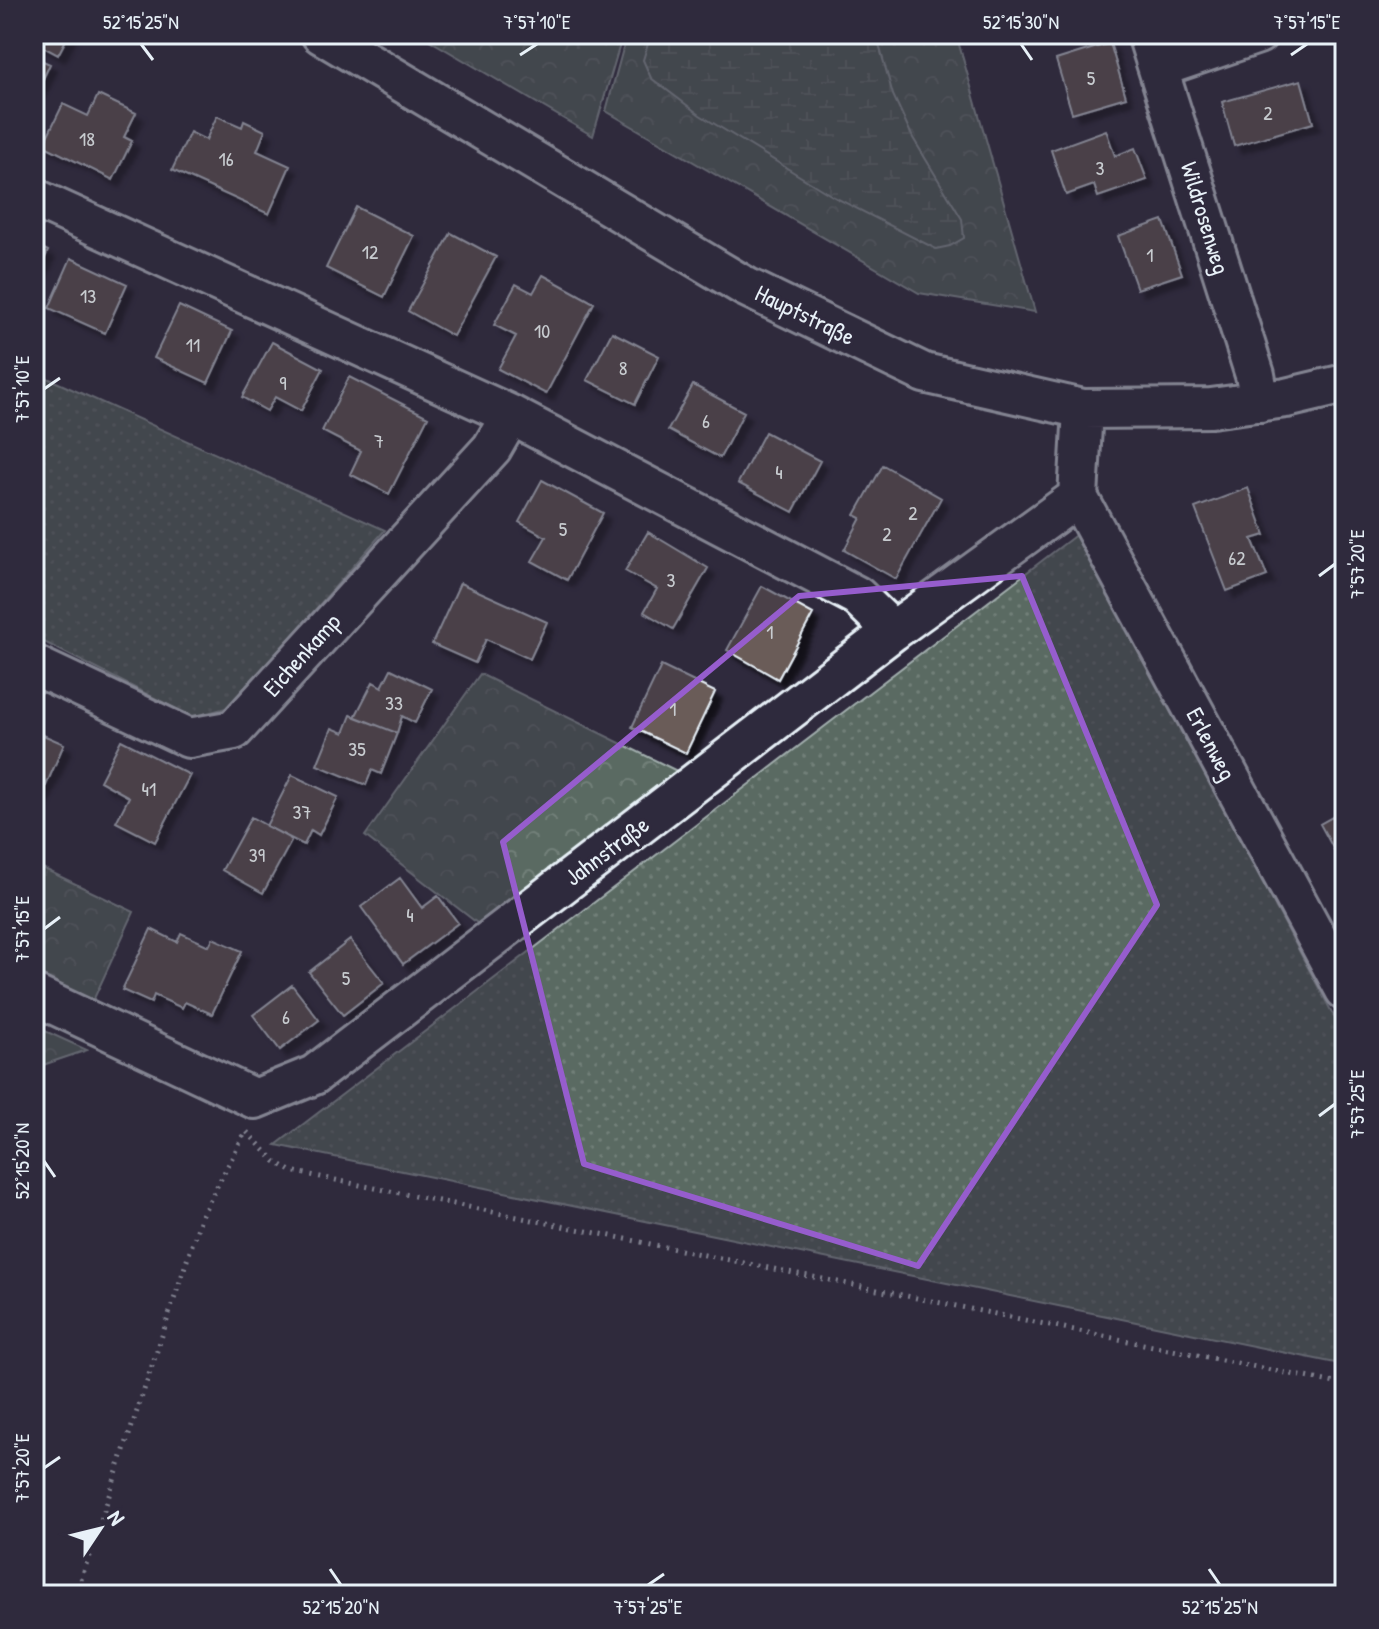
<svg xmlns="http://www.w3.org/2000/svg" width="1379" height="1629" font-family="'Patrick Hand',sans-serif">
	<style>
		.grass { fill: url(#grass-dots); stroke: #a1aead; stroke-width: 2 }
		.forest { fill: url(#forest-crowns); stroke: #a1aead; stroke-width: 2 }
		.wetland { fill: url(#wetland-marsh); stroke: #a1aead; stroke-width: 2 }
		.building { fill: #6a5b58; stroke: #e8f1f8; stroke-width: 2; filter: url(#shadow) }
		.lines { fill: none; stroke-linecap: round; stroke-linejoin: round }
		.minor-casing { stroke: #e8f1f8; stroke-width: 44 }
		.path { stroke: #e8f1f8; stroke-width: 5; stroke-dasharray: 2 6; stroke-linecap: butt }
		.minor { stroke: #2f2a3d; stroke-width: 38 }
		.marked { fill: none; stroke: #965dcd; stroke-width: 6; stroke-linejoin: round }
		.ticks { fill: none; stroke: #e8f1f8; stroke-width: 3 }
		.labels { text-anchor: middle; stroke-width: 6; stroke-linejoin: round; paint-order: stroke }
		.number-label { font-size: 20px; fill: #c8ccd0 }
		.street-label { font-size: 24px; fill: #e8f1f8; stroke: #2f2a3d }
		.neatline { fill: none; stroke: #e8f1f8; stroke-width: 3 }
		.ticks-label { font-size: 20px; text-anchor: middle; fill: #e8f1f8 }
	</style>
	<defs>
		<pattern id="grass-dots" width="8" height="8" patternUnits="userSpaceOnUse" patternTransform="scale(2)"><rect width="8" height="8" fill="#5a6a62"/><path d="M2 2h.1M6 6h.1" fill="none" stroke="#728079" stroke-width="1.8" stroke-linecap="round"/></pattern>
		<pattern id="forest-crowns" width="20" height="18" patternUnits="userSpaceOnUse" patternTransform="scale(2)"><rect width="20" height="18" fill="#5a6a62"/><path d="M2 6a3 3 0 1 1 6 0M12 15a3 3 0 1 1 6 0" fill="none" stroke="#728079"/></pattern>
		<pattern id="wetland-marsh" width="20" height="14" patternUnits="userSpaceOnUse" patternTransform="scale(2)"><rect width="20" height="14" fill="#5a6a62"/><path d="M1 5h8M5 5V1M11 12h8M15 12V8" fill="none" stroke="#728079"/></pattern>
		<filter id="shadow"><feDropShadow dx="7" dy="7" stdDeviation="2" flood-color="#0009"/></filter>
	</defs>
	<rect width="100%" height="100%" fill="#2f2a3d"/>
	<filter id="ink" filterUnits="userSpaceOnUse"><feTurbulence type="fractalNoise" baseFrequency=".0125" numOctaves="2"/><feDisplacementMap in="SourceGraphic" scale="16" xChannelSelector="R" yChannelSelector="G"/><feConvolveMatrix kernelMatrix="1 2 1 2 8 2 1 2 1" color-interpolation-filters="sRGB"/></filter>
	<g filter="url(#ink)">
		<path class="grass" d="M34,372L385,530L230,707L192,717L34,637Z
			M1077,534L1345,1037V1365L276,1145Z"/>
		<path class="forest" d="M419,34H623L593,136Z
			M627,34H956L1035,312L919,293L606,111Z
			M480,674L679,772L481,926L365,836Z
			M34,864L134,912L91,1005L34,978Z
			M34,1026L87,1050L34,1068Z"/>
		<path class="wetland" d="M651,34H876L893,95L913,138L962,219L964,238L950,246L936,249L834,197L700,115L651,78L643,60Z"/>
		<path class="building" d="M34,34H69L58,55L34,42Z
			M1110,43L1126,97L1072,113L1056,60Z
			M34,57L50,64L34,98Z
			M1301,80L1313,123L1234,146L1222,102Z
			M98,95L136,113L124,137L132,141L113,180L43,145L63,104L88,116Z
			M217,116L242,127L244,121L265,131L257,151L290,166L269,214L172,170L190,132L206,140Z
			M1106,130L1115,156L1135,148L1147,180L1098,197L1094,185L1066,195L1051,150Z
			M356,207L414,236L384,297L326,268Z
			M1163,220L1182,274L1137,289L1118,236Z
			M451,233L496,257L453,336L408,311Z
			M34,244L48,251L34,281Z
			M71,258L127,284L105,333L49,308Z
			M543,275L594,303L546,394L498,369L516,336L494,325L516,284L533,293Z
			M179,306L232,331L208,383L154,358Z
			M612,332L659,356L635,404L587,380Z
			M272,342L323,369L301,411L275,397L267,411L242,397Z
			M349,377L428,417L389,494L350,474L361,451L322,431Z
			M693,385L744,412L720,458L668,430Z
			M765,432L820,461L793,512L738,483Z
			M883,465L941,498L896,579L844,550L861,518L855,515Z
			M542,480L603,513L567,580L532,561L546,537L519,522Z
			M1248,488L1265,535L1252,539L1267,576L1227,591L1195,508Z
			M648,532L708,568L673,629L644,612L657,589L625,571Z
			M460,583L547,622L530,659L486,639L475,663L432,644Z
			M762,586L813,614L778,679L727,650Z
			M661,666L715,692L686,753L632,727Z
			M391,669L432,689L415,723L402,716L397,733L355,717L373,682L382,687Z
			M351,715L397,733L381,774L372,770L366,785L317,765L332,728L344,733Z
			M34,731L64,744L38,804L34,802Z
			M121,740L190,775L155,842L116,822L129,797L100,781Z
			M292,775L338,797L319,835L311,830L304,845L266,826Z
			M1345,810V870L1320,824Z
			M251,817L292,840L263,893L222,870Z
			M400,878L422,908L438,896L458,923L403,964L361,907Z
			M151,929L177,942L181,933L209,946L213,938L242,951L212,1014L185,1002L182,1008L154,995L151,1003L122,990Z
			M350,940L384,983L343,1015L309,972Z
			M292,985L319,1020L280,1050L253,1015Z"/>
		<g class="lines">
			<defs>
				<path id="minor" d="M321,34L746,287L924,373L1083,409L1211,408L1286,398L1345,384
					M1147,34L1255,375L1260,402
					M1158,68L1258,34
					M34,198L511,415L857,596L893,631
					M1078,497L1345,990
					M34,665L189,738L234,730L492,448L511,415
					M34,995L255,1099L314,1075L893,631L1078,497L1083,409"/>
			</defs>
			<use href="#minor" class="minor-casing"/>
			<path class="path" d="M247,1132L275,1161L291,1171L1345,1385
				M76,1595L202,1215L246,1131"/>
			<use href="#minor" class="minor"/>
		</g>
	</g>
	<path d="M0 0H1379V1629H0ZM1022,576L1157,905L918,1266L584,1164L503,842L799,596Z" fill="#2f2a3d" fill-opacity=".55" fill-rule="evenodd"/>
	<path class="marked" d="M1022,576L1157,905L918,1266L584,1164L503,842L799,596Z"/>
	<path class="ticks" d="M141,44L153,60M1021,44L1032,60M520,55L537,44M1291,55L1307,44M44,389L60,378M1319,576L1335,564M44,929L60,917M1319,1116L1335,1104M44,1161L55,1177M44,1468L60,1457M330,1569L341,1585M1209,1569L1220,1585M648,1585L664,1574"/>
	<g class="labels">
		<g class="number-label">
			<text x="1091" y="85">5</text>
			<text x="1268" y="120">2</text>
			<text x="87" y="146">18</text>
			<text x="226" y="166">16</text>
			<text x="1100" y="175">3</text>
			<text x="370" y="259">12</text>
			<text x="1150" y="262">1</text>
			<text x="88" y="303">13</text>
			<text x="542" y="338">10</text>
			<text x="193" y="352">11</text>
			<text x="623" y="375">8</text>
			<text x="283" y="390">9</text>
			<text x="706" y="428">6</text>
			<text x="379" y="448">7</text>
			<text x="779" y="479">4</text>
			<text x="913" y="520">2</text>
			<text x="563" y="536">5</text>
			<text x="887" y="541">2</text>
			<text x="1237" y="565">62</text>
			<text x="671" y="587">3</text>
			<text x="770" y="639">1</text>
			<text x="394" y="710">33</text>
			<text x="673" y="716">1</text>
			<text x="357" y="756">35</text>
			<text x="149" y="796">41</text>
			<text x="302" y="819">37</text>
			<text x="257" y="862">39</text>
			<text x="410" y="922">4</text>
			<text x="346" y="985">5</text>
			<text x="286" y="1024">6</text>
		</g>
		<g class="street-label">
			<text transform="translate(1205 218) rotate(73)" y="8">Wildrosenweg</text>
			<text transform="translate(805 315) rotate(26)" y="8">Hauptstraße</text>
			<text transform="translate(302 655) rotate(-48)" y="8">Eichenkamp</text>
			<text transform="translate(1211 744) rotate(62)" y="8">Erlenweg</text>
			<text transform="translate(607 851) rotate(-37)" y="8">Jahnstraße</text>
		</g>
	</g>
	<rect width="1379" height="1629" fill="none" stroke="#2f2a3d" stroke-width="88"/>
	<g transform="translate(100 1529) rotate(55)" stroke="#2f2a3d" stroke-width="6" paint-order="stroke">
	<path d="M0-6L14 30L0 20L-14 30Z" fill="#e8f1f8"/>
	<text y="-12" font-size="22" font-weight="bold" text-anchor="middle" fill="#e8f1f8">N</text>
	</g>
	<rect x="44" y="44" width="1291" height="1541" class="neatline"/>
	<g class="ticks-label">
		<text x="141" y="29">52°15'25"N</text>
		<text x="537" y="29">7°57'10"E</text>
		<text x="1021" y="29">52°15'30"N</text>
		<text x="1307" y="29">7°57'15"E</text>
		<text transform="translate(22 389) rotate(-90)" y="7">7°57'10"E</text>
		<text transform="translate(1357 564) rotate(-90)" y="7">7°57'20"E</text>
		<text transform="translate(22 929) rotate(-90)" y="7">7°57'15"E</text>
		<text transform="translate(1357 1104) rotate(-90)" y="7">7°57'25"E</text>
		<text transform="translate(22 1161) rotate(-90)" y="7">52°15'20"N</text>
		<text transform="translate(22 1468) rotate(-90)" y="7">7°57'20"E</text>
		<text x="341" y="1614">52°15'20"N</text>
		<text x="648" y="1614">7°57'25"E</text>
		<text x="1220" y="1614">52°15'25"N</text>
	</g>
</svg>
